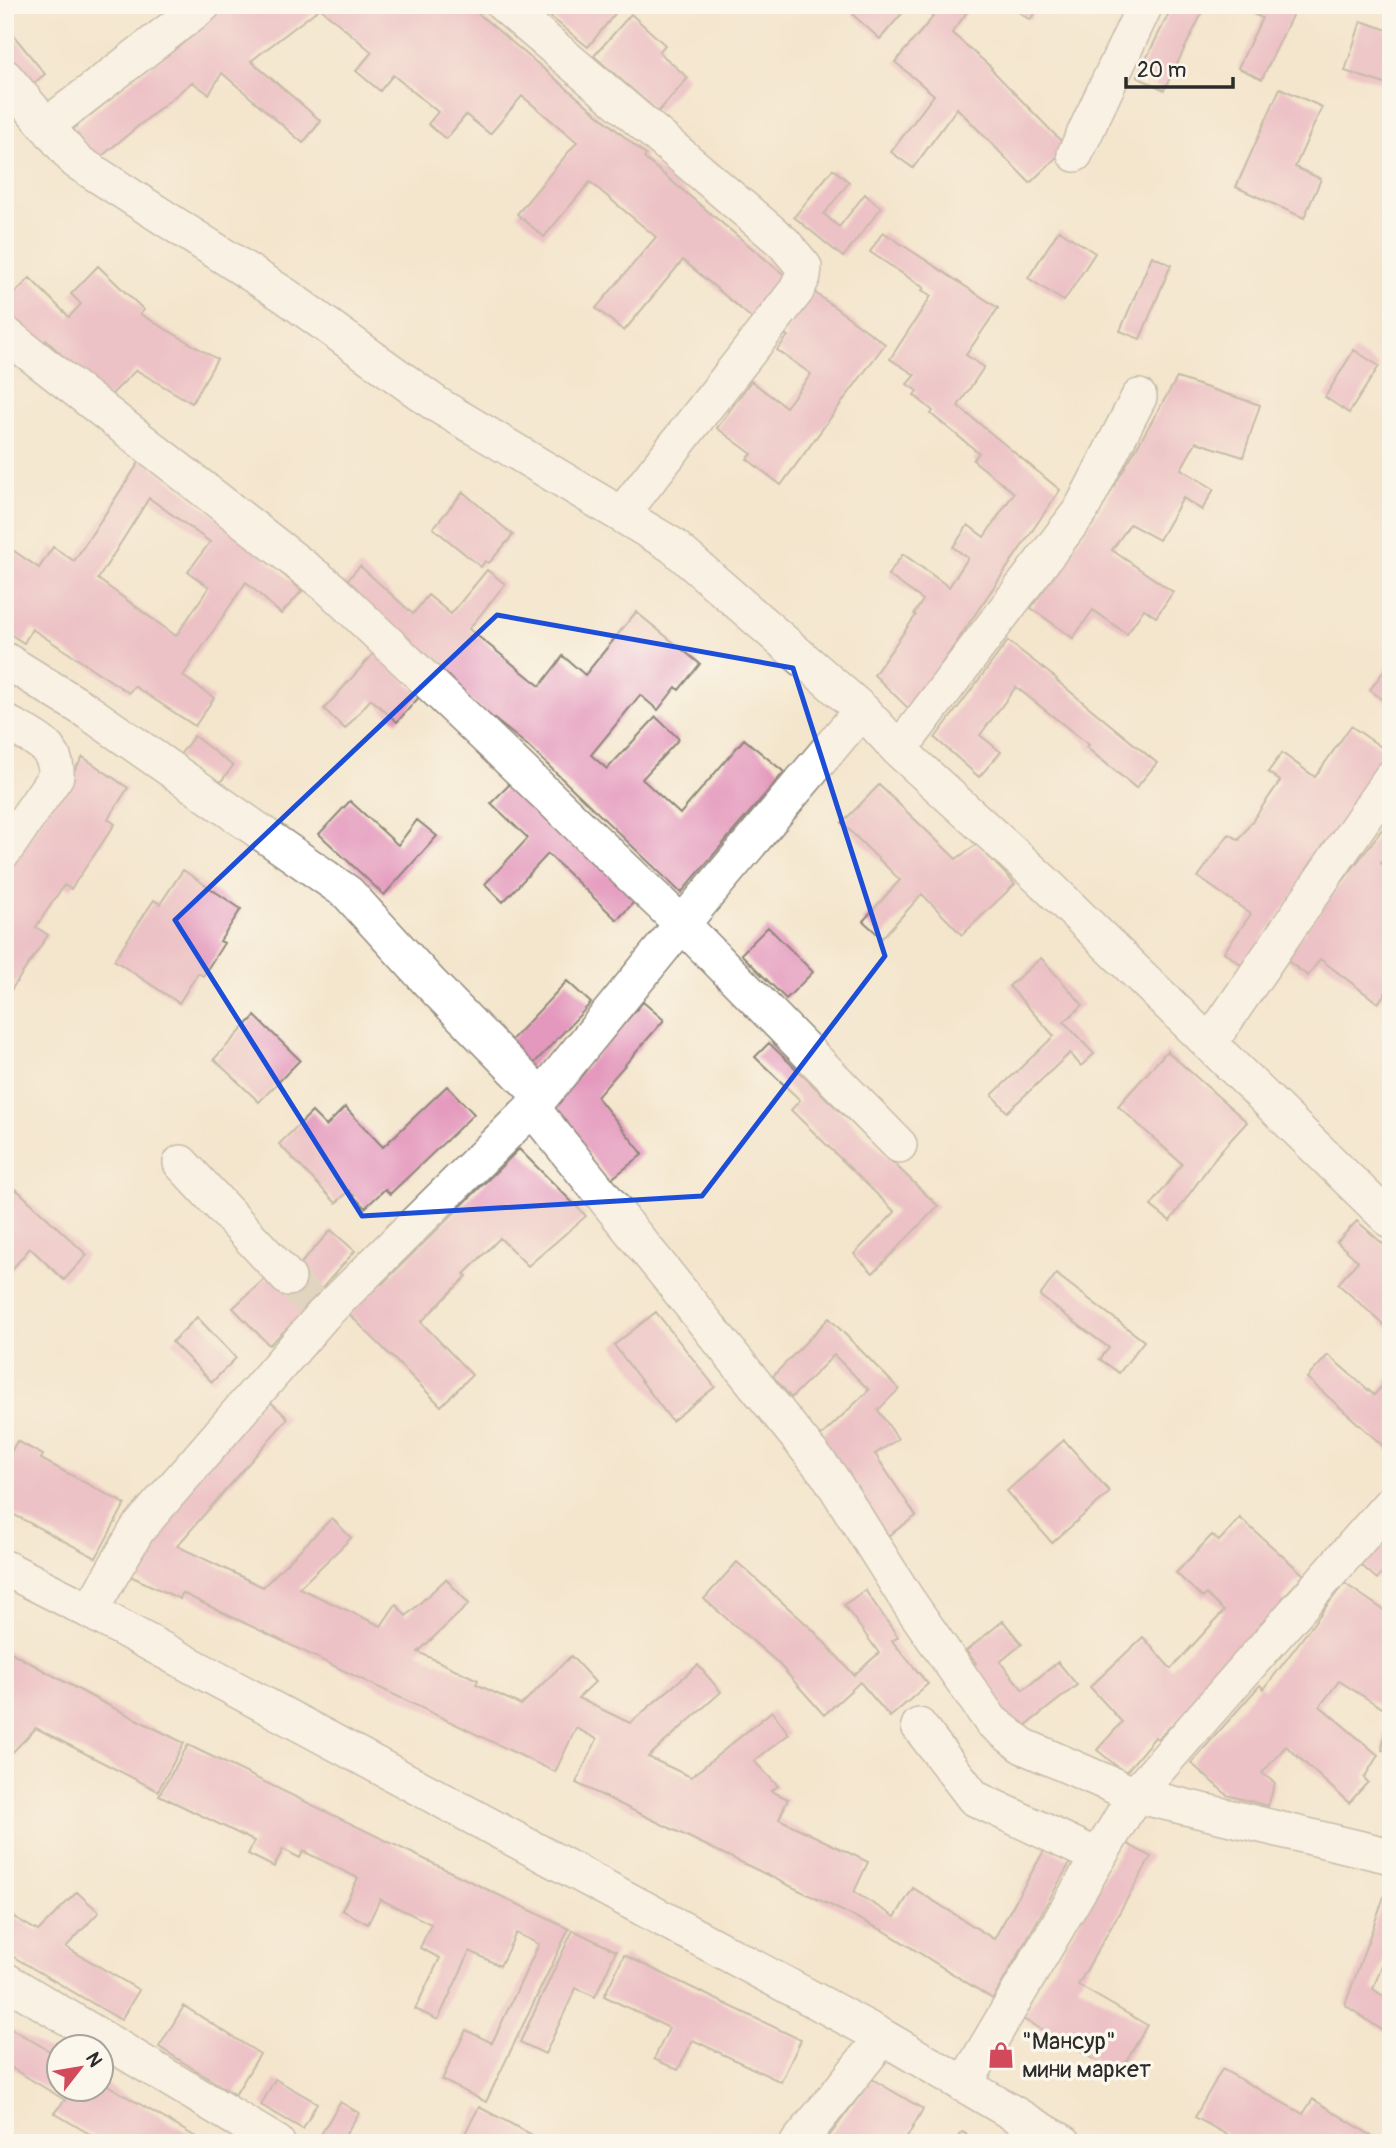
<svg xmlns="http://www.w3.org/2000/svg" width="1396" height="2148" font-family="Pangolin,sans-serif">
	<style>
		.building { fill: #e498bd; fill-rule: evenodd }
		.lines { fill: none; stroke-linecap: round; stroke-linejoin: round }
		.minor-tunnel { stroke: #ccc1ad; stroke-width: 35; stroke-dasharray: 35 18; stroke-linecap: butt }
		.minor-casing { stroke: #90887c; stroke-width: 38 }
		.minor { stroke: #fff; stroke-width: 35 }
		.marked { fill: none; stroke: #1d4ed8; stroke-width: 5; stroke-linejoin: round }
		.labels { text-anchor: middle; stroke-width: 7; stroke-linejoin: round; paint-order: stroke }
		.poi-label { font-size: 24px; fill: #2b2b2b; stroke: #fbf7ec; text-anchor: start }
	</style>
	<rect width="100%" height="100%" fill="#fbf7ec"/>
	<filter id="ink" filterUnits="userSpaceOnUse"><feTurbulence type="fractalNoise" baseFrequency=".0143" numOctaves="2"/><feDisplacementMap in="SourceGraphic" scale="14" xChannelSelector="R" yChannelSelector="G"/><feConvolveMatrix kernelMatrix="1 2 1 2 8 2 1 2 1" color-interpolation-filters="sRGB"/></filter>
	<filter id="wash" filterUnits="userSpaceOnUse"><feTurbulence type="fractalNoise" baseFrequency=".00686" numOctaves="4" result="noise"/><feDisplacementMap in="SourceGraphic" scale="28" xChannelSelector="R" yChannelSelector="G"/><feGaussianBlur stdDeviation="1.57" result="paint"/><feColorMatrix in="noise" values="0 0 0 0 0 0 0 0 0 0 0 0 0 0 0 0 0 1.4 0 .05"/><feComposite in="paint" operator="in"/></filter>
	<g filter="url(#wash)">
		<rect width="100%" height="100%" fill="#f4e6cd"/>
		<g id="blocks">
			<path class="building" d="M226,5H468L646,155L644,158L789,279L754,320L683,260L624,331L596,308L656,237L590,182L544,237L517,214L577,142L522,96L490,134L466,115L446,139L428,124L438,112L393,75L380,91L356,71L372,52L320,8L251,61L321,121L303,143L222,73L209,94L192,82L97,160L73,129Z
				M536,5H622L588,47Z
				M862,5H900L905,10L880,39L853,15Z
				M929,5H972L952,33L992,68L991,69L1067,147L1030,183L957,108L913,168L891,152L934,95L895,62L933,17L926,10Z
				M1009,5H1040L1030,20Z
				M1173,5H1206L1164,90L1137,77Z
				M1235,5H1297L1262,79L1238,68L1262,18Z
				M631,14L665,45L659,52L688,78L658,112L594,56Z
				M1361,21L1391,31L1388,39H1391V86L1345,71Z
				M5,25L45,74L23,92L5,69Z
				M1280,88L1322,107L1295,167L1321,179L1304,218L1236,187Z
				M833,169L849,182L824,214L839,227L865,194L881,208L843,257L794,217Z
				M1059,230L1095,253L1064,301L1028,278Z
				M883,232L998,308L966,355L984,367L958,406L1060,490L910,710L874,675L916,615L914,614L923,600L888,575L903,554L949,587L968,558L953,547L968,525L984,537L1014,493L973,460L979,453L931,414L933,411L914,395L917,391L907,384L915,375L890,359L931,296L922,290L924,288L870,252Z
				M1152,256L1171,265L1140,339L1120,331Z
				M98,266L144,310L140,314L217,359L192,403L136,370L107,399L46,340L43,344L5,312V303L30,278L69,317L81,304L71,294Z
				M814,292L885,344L781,485L747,459L752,454L717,428L751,381L786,407L811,374L777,350L788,336L783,334Z
				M1354,350L1379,366L1349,413L1325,397Z
				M1177,378L1260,405L1243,457L1196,442L1181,469L1214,489L1202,510L1183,498L1159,540L1130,524L1112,550L1173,592L1156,617L1144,609L1127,634L1093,610L1073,638L1031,608L1103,505Z
				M142,458L244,539L302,591L281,614L246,582L183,676L214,698L195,726L134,686L129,693L32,629L24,643L5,631V545L39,568L53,547L74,561ZM149,498L210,542L188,572L209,587L176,636L98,579Z
				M463,492L513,535L489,563L485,561L481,567L433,528Z
				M360,566L413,614L428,595L451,614L487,570L505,584L469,629L540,686L563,656L585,675L636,612L700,664L679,690L676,687L658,710L640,695L591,755L607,769L656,717L679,739L642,779L680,814L744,739L784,772L681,893L528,746L417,657L340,588Z
				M1008,641L1057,679L1056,680L1157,763L1136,788L1086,747L1089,745L1016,687L980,735L1001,752L979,777L935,738Z
				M374,653L421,695L397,722L371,699L345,729L324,709Z
				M1391,661V706L1370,690Z
				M1351,726L1391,754V758L1253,952L1246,968L1224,952L1251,914L1198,877L1229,834L1239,840L1280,781L1268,772L1282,753L1315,777Z
				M194,736L233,766L218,785L179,756Z
				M83,757L128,788L108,819L115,824L71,889L64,885L36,927L48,935L5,999V874Z
				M513,781L637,899L617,920L548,854L503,902L485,884L528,838L491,803Z
				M879,785L956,859L977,844L1015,884L962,935L922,894L882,938L863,921L900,880L842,823Z
				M350,801L398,845L417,820L437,836L384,895L319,834Z
				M1384,827L1391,832V851L1381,863L1391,871V985L1378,1003L1320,959L1308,976L1284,958Z
				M183,870L241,909L220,941L224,943L203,976L198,973L179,1003L114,960L154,900L160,904Z
				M768,927L813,972L786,999L741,954Z
				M1041,958L1083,1005L1064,1022L1094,1054L1081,1066L1070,1053L1007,1112L992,1095L1054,1036L1009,986Z
				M567,981L591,1003L526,1072L503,1049Z
				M643,1002L664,1020L597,1097L643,1154L610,1180L551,1106Z
				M255,1016L300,1060L259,1102L214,1059Z
				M769,1043L938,1206L873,1273L854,1254L895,1212L791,1110L800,1100L755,1057Z
				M1167,1051L1247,1122L1218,1154L1170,1221L1151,1206L1182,1164L1118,1106Z
				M447,1086L474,1114L390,1194L385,1189L365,1208L349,1191L336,1203L279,1144L312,1112L326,1126L345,1107L383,1147Z
				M519,1149L586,1216L528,1266L500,1238L464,1274L467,1276L421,1322L472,1375L441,1406L349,1314L381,1283L382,1284Z
				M16,1189L87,1255L64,1280L30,1248L5,1278V1201Z
				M1357,1221L1391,1251V1331L1338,1284L1358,1261L1337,1242Z
				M331,1230L355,1251L305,1307L307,1310L269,1345L233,1308L272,1272L282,1284Z
				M1056,1274L1144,1341L1119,1373L1100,1359L1109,1348L1040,1296Z
				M656,1312L715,1387L672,1421L614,1345Z
				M197,1317L236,1358L212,1382L172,1342Z
				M829,1318L899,1389L878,1410L898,1439L875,1454L916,1516L885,1538L818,1439L869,1390L834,1355L791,1398L773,1376Z
				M1328,1355L1374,1395L1391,1376V1453L1307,1378Z
				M265,1397L288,1418L177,1546L263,1587L332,1518L351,1538L299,1588L381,1626L396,1604L406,1616L446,1579L469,1604L418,1652L478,1680L476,1684L521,1705L571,1656L595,1682L578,1698L630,1723L698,1665L721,1692L648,1757L691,1777L772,1711L789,1734L754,1761L778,1786L771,1791L788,1799L779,1819L868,1862L854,1892L895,1917L913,1888L994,1939L1046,1847L1071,1861L993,1999L886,1932L576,1783L597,1739L576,1728L555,1772L182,1593L180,1599L128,1575L148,1533Z
				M1064,1440L1110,1492L1052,1543L1007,1491Z
				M17,1441L43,1455L41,1459L125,1504L96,1558L5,1510V1463Z
				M1391,1516V1565L1377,1579L1353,1558Z
				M1240,1518L1304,1575L1282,1599L1287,1604L1243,1653L1158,1739L1155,1737L1125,1773L1097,1750L1122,1722L1090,1687L1143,1637L1171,1669L1224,1611L1206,1594L1203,1598L1176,1573L1212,1535L1219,1541Z
				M737,1562L813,1630L854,1675L879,1653L844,1605L865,1590L898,1637L892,1641L928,1684L890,1717L860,1682L824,1715L777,1662L704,1599Z
				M1344,1583L1391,1615V1676L1388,1680L1391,1682V1694L1382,1708L1339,1681L1320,1706L1378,1755L1364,1778L1368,1782L1349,1803L1286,1746L1262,1773L1275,1783L1268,1806L1227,1795L1191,1763L1260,1685L1264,1689Z
				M1003,1621L1022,1644L1000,1662L1023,1690L1058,1662L1077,1685L1016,1733L966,1671L976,1663L966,1651Z
				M5,1649L92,1697L184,1743L158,1791L36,1728L5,1760V1712L10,1707L5,1705Z
				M1386,1725L1391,1726V1752L1382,1750Z
				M188,1745L569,1929L486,2102L442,2080L466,2030L492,2043L539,1944L516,1933L500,1966L470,1951L438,2020L415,2009L440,1958L420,1948L431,1924L380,1899L368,1924L342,1910L358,1878L303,1851L300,1858L283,1849L274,1867L248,1854L254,1841L159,1795Z
				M1124,1842L1151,1857L1078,1985L1147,2025L1119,2074L1023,2019Z
				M77,1892L99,1912L66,1947L139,1990L121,2020L5,1952V1912L38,1931Z
				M1385,1894L1391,1896V1949H1388L1373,1989L1391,2001V2036L1345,2005Z
				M573,1930L616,1951L595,1997L576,1988L545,2054L520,2042Z
				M624,1955L801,2040L781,2082L693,2040L678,2070L654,2059L669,2028L604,1996Z
				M184,2006L260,2054L235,2095L159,2047Z
				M5,2025L60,2057V2089H102V2082L206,2143H105L54,2113L65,2100L5,2064Z
				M1222,2069L1303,2114L1313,2099L1383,2143H1242L1195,2117Z
				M275,2079L317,2103L303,2129L261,2105Z
				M872,2079L923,2109L904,2143H866L859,2139L856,2143H824Z
				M340,2102L359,2113L340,2143H330L320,2136Z
				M479,2107L542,2140L540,2143H479L464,2135Z
				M962,2132L982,2143H956Z"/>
		</g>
	</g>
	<g filter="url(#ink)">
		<use href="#blocks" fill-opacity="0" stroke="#90887c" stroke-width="2"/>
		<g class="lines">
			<path class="minor-tunnel" d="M288,1278L310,1301"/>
			<defs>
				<path id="minor" d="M504,5L784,243L804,267L803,276L796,291L622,514
					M5,77L76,161L286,296L436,404L672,545L862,710L899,750L1044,882L1391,1221
					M46,126L203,5
					M1075,154L1145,5
					M5,334L330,588L682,924L532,1108L830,1477L906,1598L991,1721L1023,1746L1135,1795L964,2085
					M5,660L84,709L348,893L429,982L541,1096
					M862,710L682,924L899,1145
					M5,722C29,736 58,744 56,776L5,850
					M899,750L1081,510L1139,397
					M1209,1044L1391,778
					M181,1163L288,1278
					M1391,1503L1135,1795L1391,1856
					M5,1568L90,1611L883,2037L1064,2143
					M90,1611L137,1530L323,1315L532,1108
					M919,1726L974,1798L1099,1857
					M5,1980L277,2143
					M798,2143L883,2037"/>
			</defs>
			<use href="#minor" class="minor-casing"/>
			<use href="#minor" class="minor"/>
		</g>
	</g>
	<path d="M0 0H1396V2148H0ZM497,615L793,668L885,956L702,1196L362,1216L175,920Z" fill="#f4e6cd" fill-opacity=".55" fill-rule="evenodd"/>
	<path class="marked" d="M497,615L793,668L885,956L702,1196L362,1216L175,920Z"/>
	<defs>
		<symbol id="shop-bare" viewBox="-9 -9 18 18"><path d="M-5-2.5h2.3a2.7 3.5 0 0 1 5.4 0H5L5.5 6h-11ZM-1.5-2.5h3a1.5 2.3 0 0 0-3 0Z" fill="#d1495b" stroke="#fbf7ec" stroke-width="2.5" paint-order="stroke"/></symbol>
	</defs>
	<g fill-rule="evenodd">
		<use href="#shop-bare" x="982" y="2036" width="38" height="38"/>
	</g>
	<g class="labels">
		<g class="poi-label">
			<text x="1022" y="2049">"Мансур"<tspan x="1022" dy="28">мини маркет</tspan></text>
		</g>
	</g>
	<rect width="1396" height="2148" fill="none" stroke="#fbf7ec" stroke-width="28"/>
	<g transform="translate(80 2068) rotate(59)"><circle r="33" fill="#fbf7ec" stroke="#a8a59f" stroke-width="2"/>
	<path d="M0-5L12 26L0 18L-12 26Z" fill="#d1495b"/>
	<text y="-10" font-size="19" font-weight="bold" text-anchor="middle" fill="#2b2b2b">N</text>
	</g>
	<path d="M1126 77v10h107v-10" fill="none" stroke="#2b2b2b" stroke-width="3.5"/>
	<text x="1137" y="77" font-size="21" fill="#2b2b2b" stroke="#fbf7ec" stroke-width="5" paint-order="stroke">20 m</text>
</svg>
